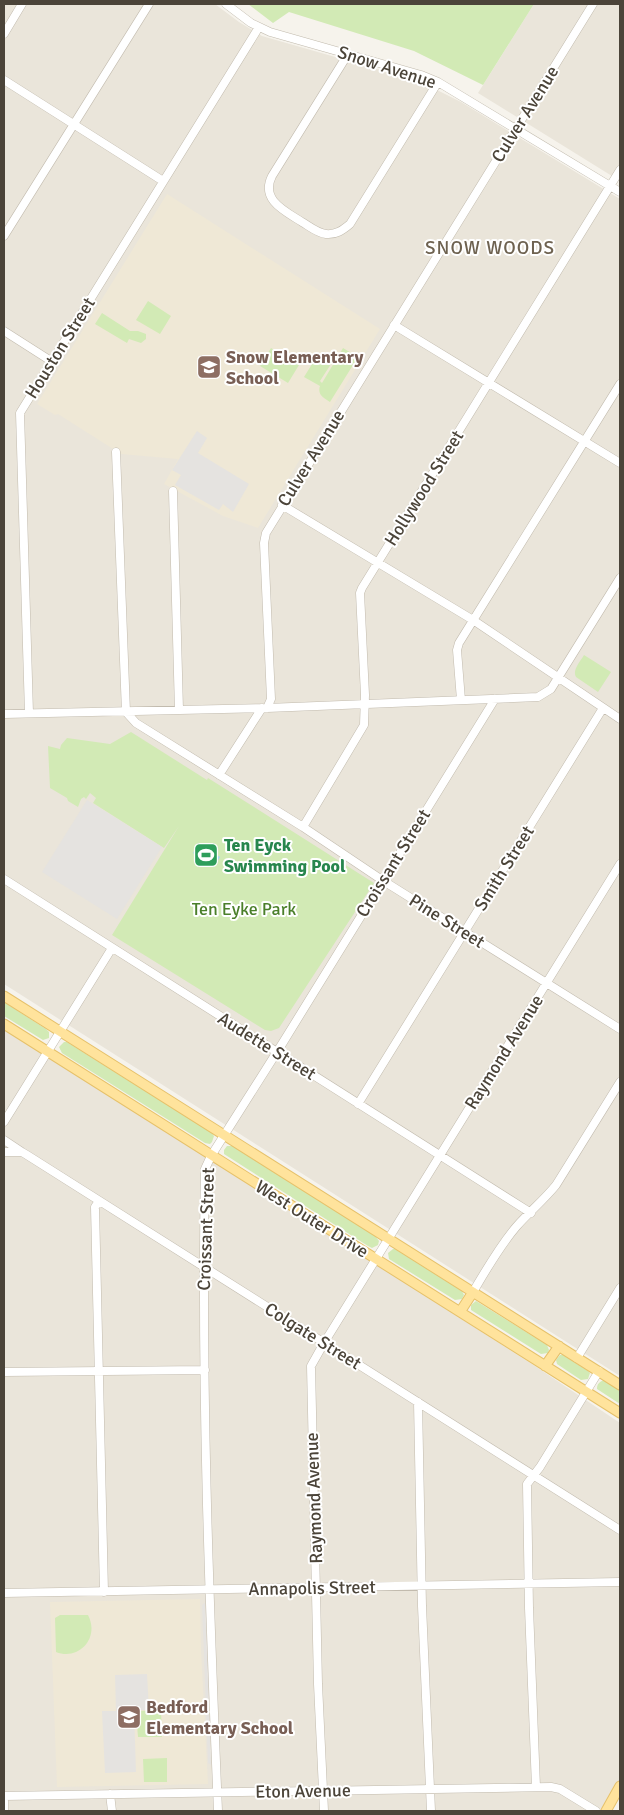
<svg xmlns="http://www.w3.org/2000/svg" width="624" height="1815" font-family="Signika,sans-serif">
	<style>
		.residential { fill: #eae5da }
		.education { fill: #efe8d6 }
		.green { fill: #d2eab5 }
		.parking { fill: #e5e3e0 }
		.water { fill: #a9d4f2 }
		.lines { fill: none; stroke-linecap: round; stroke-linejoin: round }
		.minor-casing { stroke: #c2bbae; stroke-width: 9 }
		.major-casing { stroke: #e6c16a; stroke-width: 11 }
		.minor { stroke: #fff; stroke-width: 8 }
		.major { stroke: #ffe39c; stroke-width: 9 }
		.labels { text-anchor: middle; stroke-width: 4; stroke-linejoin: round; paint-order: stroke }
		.street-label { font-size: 18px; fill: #4b4439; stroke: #fff }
		.education-label { font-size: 18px; font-weight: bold; fill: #785e54; stroke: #fff; text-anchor: start }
		.leisure-label { font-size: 18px; font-weight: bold; fill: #27864d; stroke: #fff; text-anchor: start }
		.park-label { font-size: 18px; fill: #4a7f2a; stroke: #fff }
		.neighbourhood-label { font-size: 19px; letter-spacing: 1px; fill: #6e6250; stroke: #fff }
	</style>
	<rect width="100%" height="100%" fill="#f6f3ec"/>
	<path class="residential" d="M4,4H215L239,22L262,36L419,81L461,102L620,199V1376L4,984Z
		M534,4H620V181L478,93Z
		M4,1026L535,1366L620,1423V1787L606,1811H4Z"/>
	<path class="education" d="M167,194L380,329L258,528L223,516L164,484L178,459L121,454L58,414L55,415L37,404Z
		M200,1599L201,1650L208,1784L57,1787L50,1602Z"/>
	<path class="green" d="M248,4H534L483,85L414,51L289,12L273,23Z
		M148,301L171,316L160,334L136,320Z
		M102,313L130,331H138L146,334V339L141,343L129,339L127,343L95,324Z
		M271,348L299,365L288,383L260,366Z
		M343,348L358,357L330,402C324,398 317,395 320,386L304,377L317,356L331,364L320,381L322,383Z
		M584,655L611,672L598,692L576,677C572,670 580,662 584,655Z
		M131,732L207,780L208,778L374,883L279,1028L271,1031L265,1030L112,935L179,826L164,848L93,803L96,798L90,793L86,799L84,797L81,799L78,807L68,801L67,798L50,788L48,746L60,749L61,745L67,738L110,744Z
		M4,1002L46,1029L49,1032V1038L43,1040L4,1016Z
		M64,1042H67L212,1133L214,1136L212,1142L210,1144L205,1143L62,1053L59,1047Z
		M227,1146H232L375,1236L379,1241L378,1245L372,1248L368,1246L224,1154V1150Z
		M393,1249H395L462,1291L464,1295L462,1299L455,1300L389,1259L388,1253Z
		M476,1301L547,1345L549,1350L548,1353L541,1354L471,1310V1305Z
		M560,1355H563L588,1371L590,1373L588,1379L581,1380L557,1364L556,1360Z
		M604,1380L620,1391V1404L597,1389C597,1384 599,1382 604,1380Z
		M60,1615H88C100,1638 79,1661 56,1652L55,1618Z
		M161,1710L162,1737H138L136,1713L138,1711Z
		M167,1758V1782H144L143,1759Z"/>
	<path class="parking" d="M197,431L207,438L198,453L249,484L233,512L223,504L219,510L175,485L181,475L172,470Z
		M87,800L162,847L117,919L42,872Z
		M205,1603L211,1765L208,1763L202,1605Z
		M147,1674L149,1710H134L136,1772L105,1773L102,1711H116L115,1675Z"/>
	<path class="water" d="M199,844L220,857L214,867L193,853Z"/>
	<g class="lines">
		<defs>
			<path id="minor" d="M226,4L251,23L270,32L421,75L438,82L620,192
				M4,34L22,4
				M348,54L272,176C260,200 285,211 302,222C309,226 317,233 326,234C336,235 343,230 350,224L438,82
				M4,80L163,181
				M4,236L149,4
				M394,325L620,463
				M4,331L51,361
				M116,452L126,712L136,723L303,827L382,880L620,1029
				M173,491L179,710
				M282,505L473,620L620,719
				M461,700L457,650L459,643L620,384
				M267,708L271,699L264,543L266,533L593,4
				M29,713L20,413L259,27
				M4,714L267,708L538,697L551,689L620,578
				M219,775L262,708
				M303,827L364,725L365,695L360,593L362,588L620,170
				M4,879L531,1213
				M358,1104L603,708
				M4,1122L112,948
				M4,1140L22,1152
				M4,1152H22L27,1155L620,1530
				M99,1201L95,1207L104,1592
				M473,1292C486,1270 499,1247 516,1227C529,1212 544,1200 556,1185L620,1082
				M577,1358L620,1288
				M4,1372L205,1370
				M418,1402L422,1606L431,1811
				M4,1593L620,1582
				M536,1787L529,1608L527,1484L540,1467L599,1371
				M110,1794L112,1811
				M4,1796L551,1787L560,1789L596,1811
				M4,1801V1811
				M218,1811C209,1597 201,1383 205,1169L211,1156L282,1044L495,699
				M324,1811L318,1684L311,1366L324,1343L620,864"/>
			<path id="major" d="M4,996L620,1385
				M4,1024L620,1413
				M460,1312L473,1292
				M545,1366L559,1346
				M606,1811L620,1786"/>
		</defs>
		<use href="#minor" class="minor-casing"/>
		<use href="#major" class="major-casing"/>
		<use href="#minor" class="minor"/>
		<use href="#major" class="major"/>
	</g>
	<defs>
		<symbol id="school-square" viewBox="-11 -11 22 22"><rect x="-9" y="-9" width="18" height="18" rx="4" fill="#8d6e63" stroke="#fff"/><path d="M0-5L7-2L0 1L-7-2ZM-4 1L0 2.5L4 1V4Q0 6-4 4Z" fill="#fff"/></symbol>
		<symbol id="stadium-square" viewBox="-11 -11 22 22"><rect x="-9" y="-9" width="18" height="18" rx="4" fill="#2e9e5b" stroke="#fff"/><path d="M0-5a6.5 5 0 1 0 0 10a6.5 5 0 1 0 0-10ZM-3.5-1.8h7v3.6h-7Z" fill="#fff"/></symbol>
	</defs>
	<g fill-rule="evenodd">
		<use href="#school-square" x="195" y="353" width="28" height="28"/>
		<use href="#stadium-square" x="192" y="841" width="28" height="28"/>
		<use href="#school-square" x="115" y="1703" width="28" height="28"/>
	</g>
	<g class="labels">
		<g class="street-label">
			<text transform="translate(387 67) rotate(18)" y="6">Snow Avenue</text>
			<text transform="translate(525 114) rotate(-58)" y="6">Culver Avenue</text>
			<text transform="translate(60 348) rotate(-58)" y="6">Houston Street</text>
			<text transform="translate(311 458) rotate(-58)" y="6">Culver Avenue</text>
			<text transform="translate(424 488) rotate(-58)" y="6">Hollywood Street</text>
			<text transform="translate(393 863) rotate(-58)" y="6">Croissant Street</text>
			<text transform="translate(504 868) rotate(-58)" y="6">Smith Street</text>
			<text transform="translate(447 921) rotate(32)" y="6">Pine Street</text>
			<text transform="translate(267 1046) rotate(32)" y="6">Audette Street</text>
			<text transform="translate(504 1052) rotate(-58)" y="6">Raymond Avenue</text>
			<text transform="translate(312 1219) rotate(32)" y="6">West Outer Drive</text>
			<text transform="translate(206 1229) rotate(-88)" y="6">Croissant Street</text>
			<text transform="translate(313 1336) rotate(32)" y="6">Colgate Street</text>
			<text transform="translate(314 1498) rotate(-92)" y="6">Raymond Avenue</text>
			<text transform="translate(312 1588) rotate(-1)" y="6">Annapolis Street</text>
			<text transform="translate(303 1791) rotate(-1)" y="6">Eton Avenue</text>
		</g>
		<g class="education-label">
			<text x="226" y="363">Snow Elementary<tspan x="226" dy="21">School</tspan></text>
			<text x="146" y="1713">Bedford<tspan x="146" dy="21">Elementary School</tspan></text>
		</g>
		<g class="leisure-label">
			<text x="224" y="851">Ten Eyck<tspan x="224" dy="21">Swimming Pool</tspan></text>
		</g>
		<g class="park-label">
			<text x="244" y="915">Ten Eyke Park</text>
		</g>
		<g class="neighbourhood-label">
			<text x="490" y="254">SNOW WOODS</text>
		</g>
	</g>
	<rect width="624" height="1815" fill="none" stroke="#4b4439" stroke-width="10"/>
</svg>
